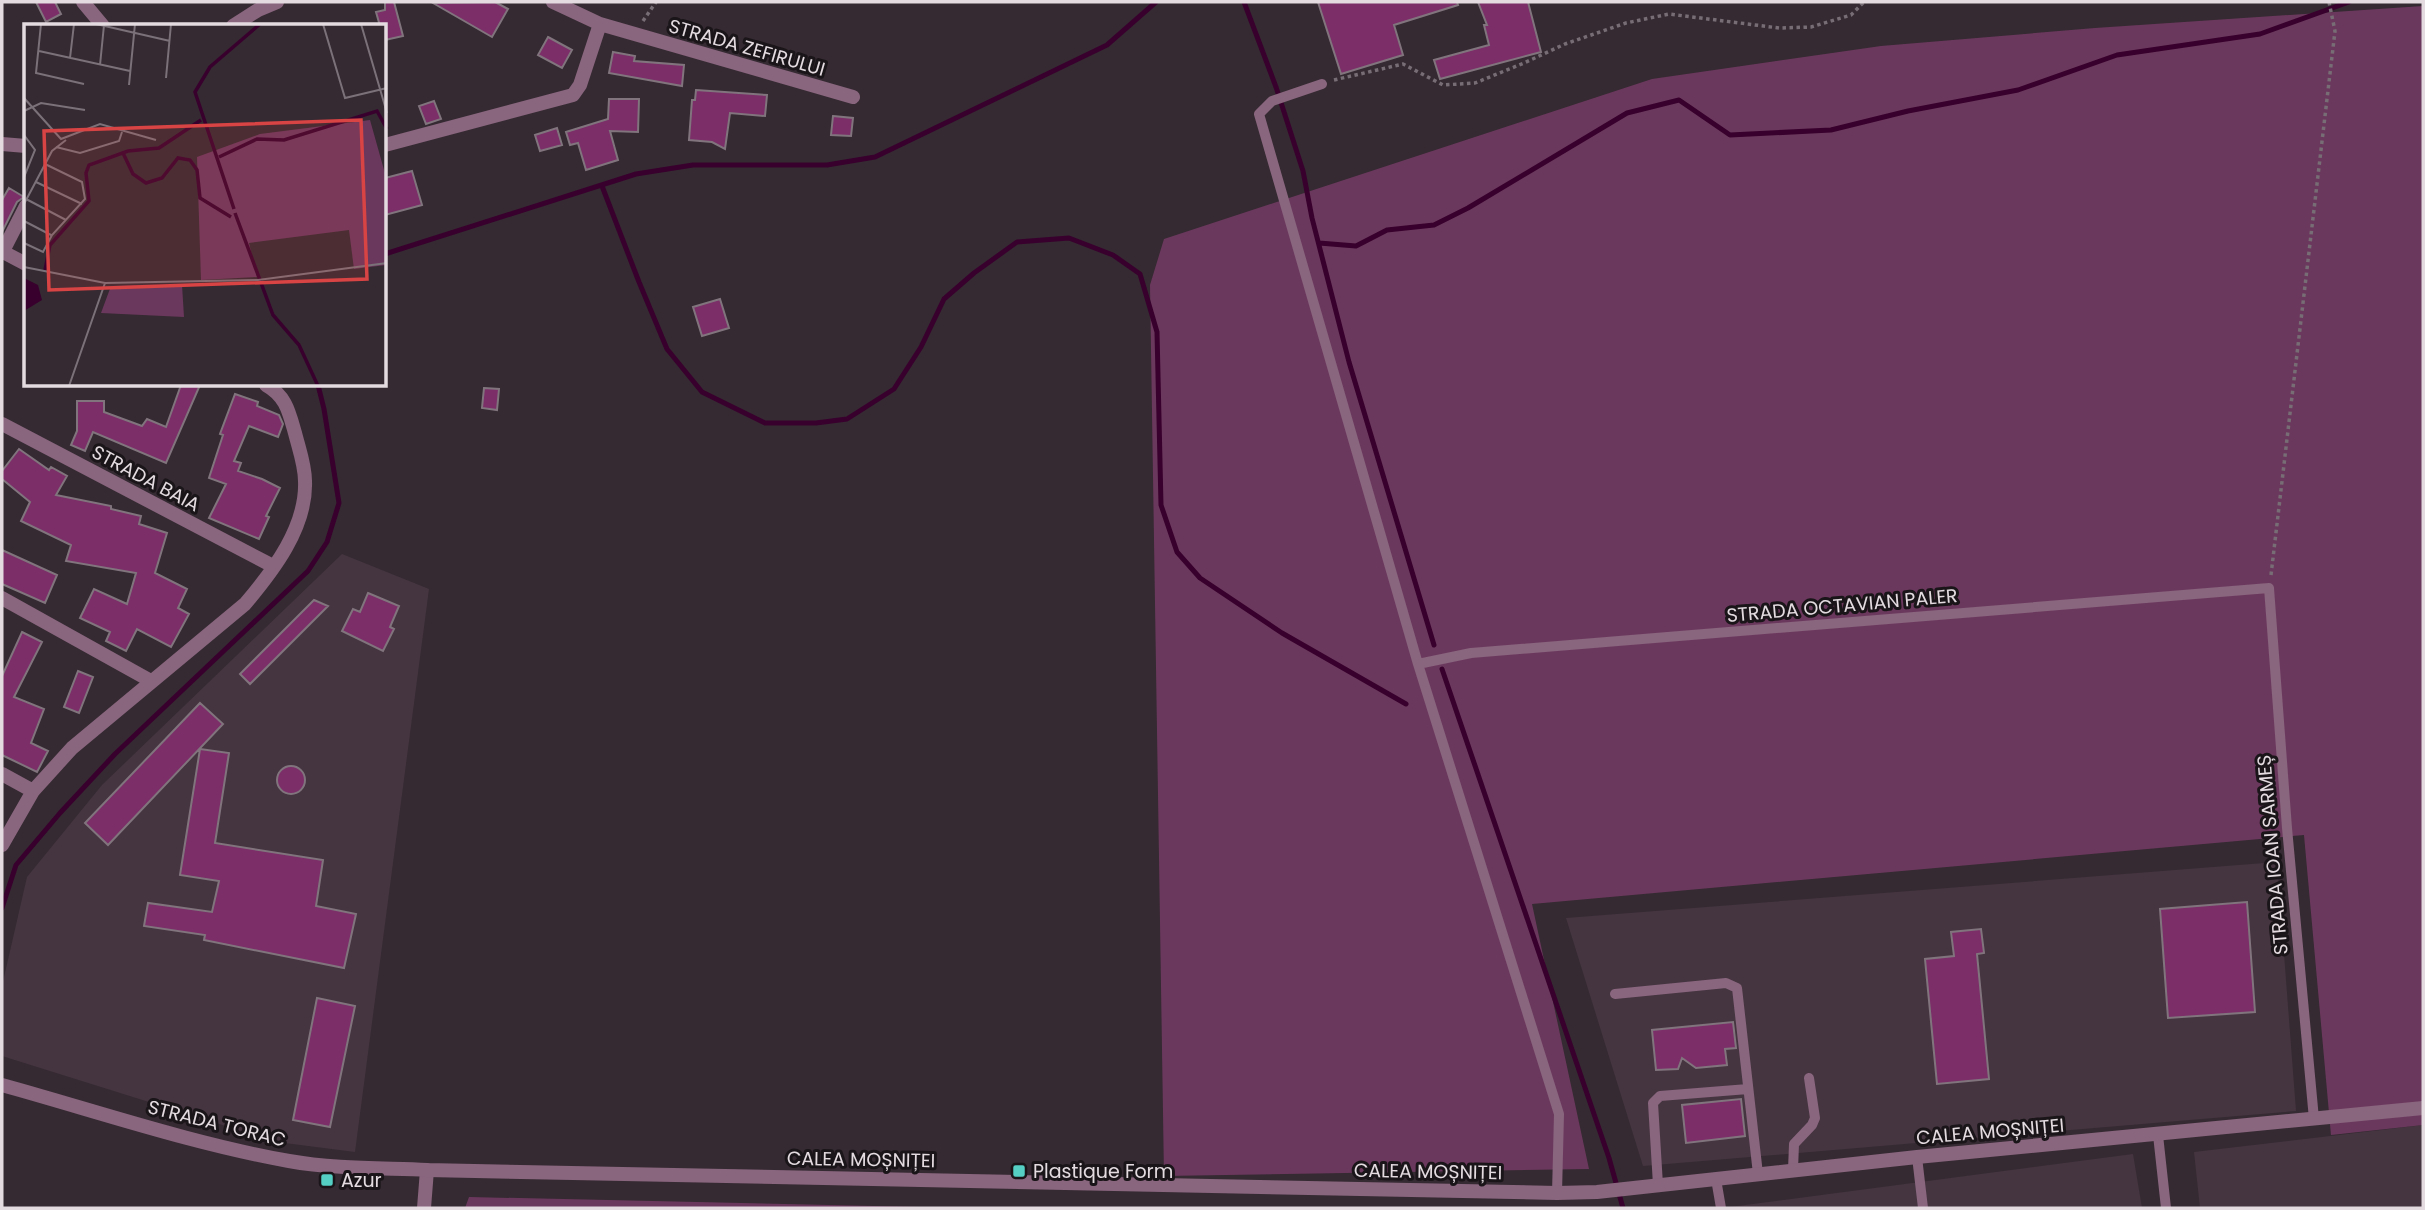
<svg xmlns="http://www.w3.org/2000/svg" width="2425" height="1210" font-family="Poppins,sans-serif">
	<style>
		.built { fill: #453540 }
		.green { fill: #6b385d }
		.lines { fill: none; stroke-linecap: round; stroke-linejoin: round }
		.stream { stroke: #38002d; stroke-width: 5 }
		.building { fill: #7b2e68; stroke: #81747d; stroke-width: 2 }
		.path { stroke: #776d74; stroke-width: 3.5; stroke-dasharray: 3.5 3.5; stroke-linecap: butt }
		.service { stroke: #89657e; stroke-width: 10 }
		.minor { stroke: #89657e; stroke-width: 14 }
		.tertiary { stroke: #89657e; stroke-width: 14 }
		.poi-dot { fill: #55cec4; stroke: #1a1518; stroke-width: 2.5 }
		.labels { text-anchor: middle; stroke-width: 6; stroke-linejoin: round; paint-order: stroke }
		.street-label { font-size: 19px; fill: #e3dbe0; stroke: #1a1518 }
		.poi-label { font-size: 19px; fill: #e3dbe0; stroke: #1a1518; text-anchor: start }
		.inset-river { fill: none; stroke: #38002d; stroke-width: 3.5 }
		.inset-road { fill: none; stroke: #7b7178; stroke-width: 2 }
		.view { fill: #d84344; fill-opacity: 0.15; stroke: #d84344; stroke-width: 3.5 }
		.inset-edge { fill: none; stroke: #e3dbe0; stroke-width: 3.5 }
	</style>
	<rect width="100%" height="100%" fill="#352a32"/>
	<path class="built" d="M342,554L429,589L355,1152L277,1142L2,1056V986L27,877L102,785Z
		M2277,862L2296,1111L1643,1166L1566,918Z
		M2423,1125V1208H2200L2194,1152Z
		M2133,1154L2142,1208H1722Z"/>
	<path class="green" d="M2423,6V1125L2331,1135L2304,835L1532,904L1589,1169L1164,1176L1150,285L1164,239L1652,79L1881,46L2095,28Z
		M469,1197L964,1208H465Z"/>
	<g class="lines">
		<path class="stream" d="M1244,2L1276,87L1303,171L1312,218L1349,362L1434,645
			M602,186L639,282L667,349L702,392L765,423H816L847,419L894,389L921,347L944,299L974,273L1017,242L1069,238L1113,255L1140,274L1157,332L1161,505L1177,552L1200,578L1282,633L1406,704
			M1319,243L1356,246L1387,230L1434,225L1468,208L1627,113L1679,100L1730,135L1831,130L1908,111L2018,90L2117,55L2260,34L2349,2
			M385,254L636,174L693,165H827L875,157L1107,45L1156,2
			M1442,669L1609,1158L1623,1208
			M2,908L16,865L60,813L115,754L308,571L327,542L339,503L324,409L318,385"/>
	</g>
	<path class="building" d="M36,2H55L61,14L46,22Z
		M385,2H394L403,36L385,40V26H380L376,12L385,10Z
		M495,2L508,9L492,37L433,3Z
		M1318,2H1457L1458,5L1394,25L1403,55L1341,74Z
		M1478,2H1528L1541,52L1440,79L1434,60L1489,45L1484,25H1487Z
		M548,37L572,50L562,68L538,55Z
		M613,52L635,56L634,61L684,65L682,86L609,73Z
		M696,90L767,95L765,116L730,113L725,149L712,142L689,140L692,100H695Z
		M609,99H639L638,132L610,131L618,160L586,170L578,143L570,145L566,132L608,119Z
		M434,101L441,119L426,124L419,106Z
		M833,116L853,118L851,136L831,135Z
		M557,128L562,145L540,151L535,135Z
		M412,171L422,205L385,215V178Z
		M9,188L24,197L17,202L2,232V200Z
		M720,299L729,328L702,336L693,307Z
		M181,385H200L166,463L93,432L85,451L71,445L77,431V401H104V412L142,426L147,419L166,427Z
		M484,388L499,389L497,410L482,408Z
		M235,394L258,402L257,406L279,415L283,424L278,437L249,426L234,461L241,463L238,471L262,479L280,488L266,516L269,517L259,539L209,518L226,484L209,478L223,435L220,434Z
		M19,449L49,470L51,467L67,476L56,495L111,506V509L141,516L139,524L167,533L155,573L187,589L178,608L189,614L171,647L137,629L126,651L106,641L110,632L80,618L94,589L127,604L136,573L66,561L71,545L21,521L30,502L2,479V471Z
		M2,550L57,575L45,603L2,584Z
		M368,593L399,606L390,627L394,629L383,651L342,631L353,609L360,612Z
		M314,600L328,606L250,684L240,674Z
		M22,632L42,642L14,697L44,709L31,743L48,751L37,772L2,755V676Z
		M78,671L93,677L79,713L64,707Z
		M200,703L223,724L108,845L85,823Z
		M200,749L229,753L215,843L323,860L316,906L356,914L344,968L204,940L205,935L144,926L148,903L212,912L219,881L180,875Z
		M277 780a14 14 0 1 1 28 0a14 14 0 1 1-28 0Z
		M2247,902L2255,1012L2168,1018L2160,909Z
		M1981,929L1984,953L1977,954L1989,1079L1937,1084L1925,959L1954,956L1951,932Z
		M317,998L355,1006L330,1127L293,1120Z
		M1733,1022L1736,1048L1725,1049L1727,1065L1696,1068L1682,1058L1678,1069L1656,1070L1652,1030Z
		M1741,1099L1745,1136L1686,1143L1682,1105Z"/>
	<g class="lines">
		<path class="path" d="M643,21L656,2
			M1334,80L1403,64L1443,85L1475,83L1524,63L1565,44L1626,23L1669,14L1779,28L1811,27L1851,15L1864,2
			M2271,575L2335,31L2329,2"/>
		<path class="service" d="M1322,84L1272,101L1259,114L1418,664L1559,1114L1557,1193
			M1418,664L1471,653L2269,588L2287,828L2314,1119
			M1615,994L1726,983L1737,988L1758,1174
			M2158,1135L2166,1208
			M1917,1157L1923,1208
			M1793,1170L1794,1144L1812,1125L1815,1118L1809,1078
			M1716,1179L1721,1208
			M1658,1185L1653,1103L1660,1096L1748,1089"/>
		<path class="minor" d="M83,2L103,26
			M553,2L600,24L853,97
			M233,26L258,10L277,2
			M2,144L26,146
			M385,145L573,95L580,85L600,24
			M3,252L26,264
			M2,253L26,206
			M2,424L273,566
			M2,598L151,681
			M2,774L33,791
			M2,845L33,791L72,748L245,604C273,571 307,527 305,481C305,465 299,449 295,433C289,412 286,396 266,385
			M424,1208L427,1170"/>
		<path class="tertiary" d="M2,1085C96,1111 193,1144 289,1161C334,1169 382,1168 427,1170L1557,1193L1597,1192L1917,1157L2423,1108"/>
	</g>
	<g class="poi-dot">
		<rect x="1012" y="1164" width="14" height="14" rx="3.5"/>
		<rect x="320" y="1173" width="14" height="14" rx="3.5"/>
	</g>
	<g class="labels">
		<g class="street-label">
			<text transform="translate(747 47) rotate(16)" y="7">STRADA ZEFIRULUI</text>
			<text transform="translate(146 478) rotate(28)" y="7">STRADA BAIA</text>
			<text transform="translate(1842 605) rotate(-5)" y="7">STRADA OCTAVIAN PALER</text>
			<text transform="translate(2272 855) rotate(-95)" y="7">STRADA IOAN SARMEȘ</text>
			<text transform="translate(217 1123) rotate(14)" y="7">STRADA TORAC</text>
			<text transform="translate(1990 1131) rotate(-5)" y="7">CALEA MOȘNIȚEI</text>
			<text transform="translate(861 1159) rotate(1)" y="7">CALEA MOȘNIȚEI</text>
			<text transform="translate(1428 1171) rotate(1)" y="7">CALEA MOȘNIȚEI</text>
		</g>
		<g class="poi-label">
			<text x="1033" y="1178">Plastique Form</text>
			<text x="341" y="1187">Azur</text>
		</g>
	</g>
	<g transform="translate(24 24)">
		<rect width="362" height="362" fill="#352a32"/>
		<path d="M346,96L362,153V241L330,245L325,206L225,219L233,253L177,256L173,133L236,110ZM158,261L160,293L77,289L87,262Z" fill="#6b385d"/>
		<path d="M0,254L14,261L18,276L0,287Z" fill="#38002d"/>
		<path class="inset-river" d="M99,129L109,150L122,159L138,154L154,134L166,136L173,146L176,174L207,193M195,133L233,115L260,116L353,87L363,105M210,185L171,68L186,43L236,0M211,189L249,291L275,321L294,362M21,246L26,221L65,177L62,149L65,141L104,127L135,124L177,96"/>
		<path class="inset-road" d="M17,0L12,49L60,60M72,0L146,17M299,0L321,74L363,64M337,0L363,89M15,27L106,47M46,34L50,0M76,41L80,1M142,54L147,0M105,61L111,0M0,74L37,115L76,100L132,116M0,87L17,79L61,86M0,111L11,126L0,153M32,123L56,129L95,117L98,108M12,158L58,180M2,175L42,196M0,180L28,127L42,116M0,197L27,211M0,219L19,228L28,211L61,175L58,158L21,140M0,243L81,259L234,256L363,239M45,362L81,259"/>
		<path class="view" d="M337,96L343,255L25,266L20,107Z"/>
		<rect width="362" height="362" class="inset-edge"/>
	</g>
	<rect width="2425" height="1210" fill="none" stroke="#e3dbe0" stroke-width="7"/>
</svg>
